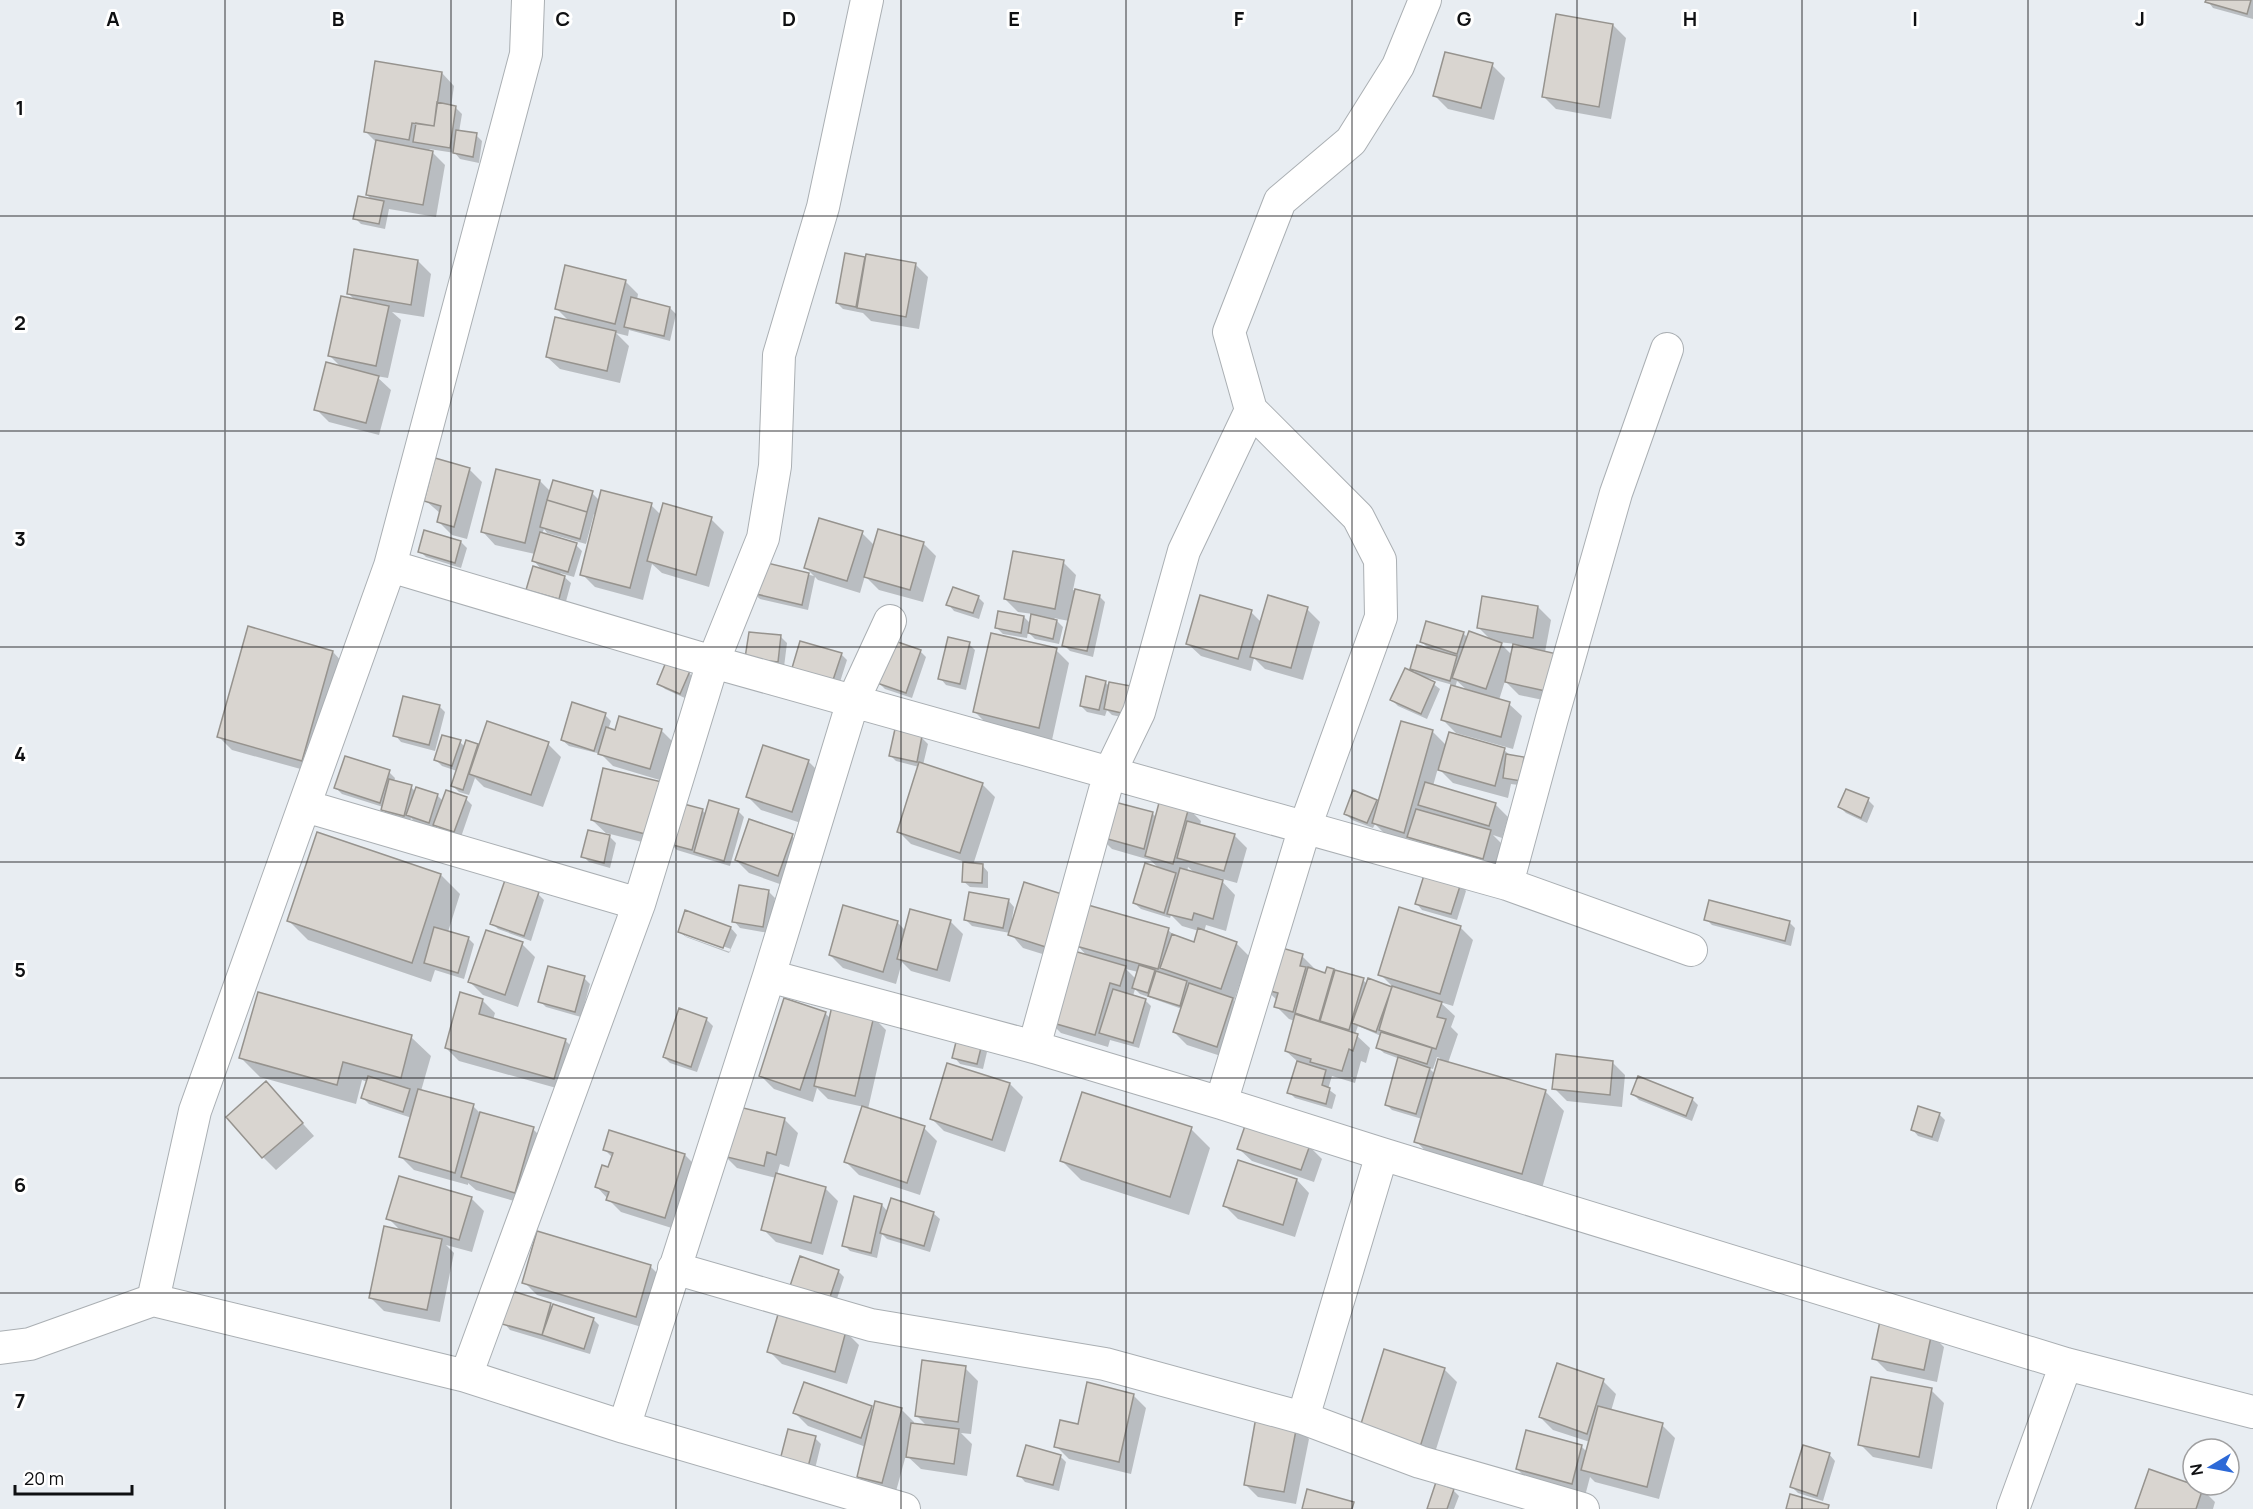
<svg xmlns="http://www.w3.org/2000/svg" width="2253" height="1509" font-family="Manrope,sans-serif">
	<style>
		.shadow { fill: #0003; fill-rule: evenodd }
		.building { fill: #d9d5d0; stroke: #96938e; stroke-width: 1.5 }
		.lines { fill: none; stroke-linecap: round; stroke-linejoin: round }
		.minor-casing { stroke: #aaafb3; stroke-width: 34 }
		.minor { stroke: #fff; stroke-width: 32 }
		.grid { fill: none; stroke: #0f1012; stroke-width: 1.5; stroke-opacity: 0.55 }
		.grid-label { font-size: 20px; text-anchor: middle; font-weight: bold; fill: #0f1012; stroke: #fff; stroke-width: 6; stroke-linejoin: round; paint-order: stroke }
	</style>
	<rect width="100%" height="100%" fill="#e8edf2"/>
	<path class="shadow" d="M2207,0H2253V19L2213,8Z
		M1613,25L1626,38L1611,119L1556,109L1543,96Z
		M1492,65L1505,78L1494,120L1448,109L1435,96Z
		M442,73L454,86L451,107H455L462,114L459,132L476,135L482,141L479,163L460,159L455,153L429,149L445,165L436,217L389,209L385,229L361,224L355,218L373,201L367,195L377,143L365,131Z
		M846,255L867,260L915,264L928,277L919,329L871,321L863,313L843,309L837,303Z
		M418,261L431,274L424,317L392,312L401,320L388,378L376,376L391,390L379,435L329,422L316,409L342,368L329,355L356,301L349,294Z
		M625,281L638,294L637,300L670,308L676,314L670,341L629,330L628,336L616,333L629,346L620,383L560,369L547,357L570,322L557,309Z
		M469,469L482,482L467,539L452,535L439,522L441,514L425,500Z
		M540,481L551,492L592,493L600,501L651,505L661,515L711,519L724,532L709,587L662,573L652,564L643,600L595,587L582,574L597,515L594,514L586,544L547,533L544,529L542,534L576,545L582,551L574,577L560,573L571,583L565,605L534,596L528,590L543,571L534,561L535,554L495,545L483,532Z
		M862,533L875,546L923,543L936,556L923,602L879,590L865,576L860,593L818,580L815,577L808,610L760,599L753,593L760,563L814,576L805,567Z
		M461,542L467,548L461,568L426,557L420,551Z
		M1063,562L1076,575L1073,590L1099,596L1105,602L1093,657L1070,651L1064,645L1069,621L1054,618L1063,627L1059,644L1035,639L1028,632L1027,638L1003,634L997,628L1024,617L1031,624L1033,614L1018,612L1005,599Z
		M978,597L984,603L979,619L954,611L948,604Z
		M1538,607L1551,620L1545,652L1562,704L1519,695L1505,681L1499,700L1509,704L1522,716L1513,749L1456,733L1443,720L1453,685L1424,677L1440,689L1427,719L1398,706L1392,700L1419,676L1412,669L1430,650L1421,641L1463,633L1468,638L1491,640L1478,627ZM1499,642L1515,644L1512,655ZM1457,681L1468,691L1455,688Z
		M1307,609L1320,622L1303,680L1265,669L1254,658L1251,671L1201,656L1188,644L1251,612L1262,623Z
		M781,637L787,643L784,667L753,664Z
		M969,644L975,650L966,690L946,685L940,678Z
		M1056,650L1069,663L1052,740L987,724L974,711Z
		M920,651L926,657L912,698L885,689L879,683Z
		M333,652L345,665L315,773L232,750L219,737Z
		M841,654L847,660L839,685L800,674Z
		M667,664L689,673L695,679L687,699L665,689L659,683Z
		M1105,682L1109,686L1131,719L1112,715L1107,710L1105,716L1087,712L1081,706Z
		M439,706L445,712L435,751L401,742L395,735Z
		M605,715L611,721L608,730L616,732L661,730L674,743L663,781L613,766L601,754L569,746L562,740Z
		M896,731L922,738L928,744L923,765L982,784L995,797L973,865H982L988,872V888L970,887L963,881L965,862L911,844L898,831L919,767L896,761L890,755Z
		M1432,731L1447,746L1504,750L1511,756L1523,758L1529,764L1527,786L1511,784L1508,798L1453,783L1438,768L1433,786L1495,804L1508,817L1502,838L1493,835L1503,845L1496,871L1387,836L1375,824L1373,828L1352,820L1346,814L1376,801L1379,804Z
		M460,742L465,747L477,745L480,748L548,744L561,757L543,807L484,787L475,778L469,795L459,792L453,786L457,771L442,766L436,760Z
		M808,761L821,774L804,824L761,810L748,797Z
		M604,769L662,847L606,833L616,843L610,868L589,862L583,856L609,836L592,820Z
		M389,772L395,778L394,782L411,787L416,792L437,795L443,801L466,799L472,805L461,837L441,830L436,825L435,828L414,821L411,818L410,821L389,816L383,809V807L342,794L336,788Z
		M1847,791L1868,800L1874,806L1867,823L1846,813L1840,807Z
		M1108,802L1153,814L1157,818L1188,808L1201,821L1200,826L1234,835L1247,848L1237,883L1219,878L1235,895L1226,931L1206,925L1204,932L1236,943L1249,956L1234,1001L1246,1012L1230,1059L1187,1045L1174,1032L1182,1009L1140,994L1135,989L1133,996L1145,1000L1151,1006L1139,1048L1110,1040L1108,1047L1061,1033L1048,1020L1065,961L1023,948L1010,933L972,926L966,920L1008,900L1014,907L1012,919L1068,950L1088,957L1078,946L1168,930L1176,937L1195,943L1199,931L1182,926L1171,915L1170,918L1141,909L1134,903L1160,869L1150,860L1112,849L1099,836ZM1188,867L1196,874L1187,872ZM1126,969L1138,972L1136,979Z
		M702,810L706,814L738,811L744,817L730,866L677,850L671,844Z
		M792,836L805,849L791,888L749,873L736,860Z
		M441,875L460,894L448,932L468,938L474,944L464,979L435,970L431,982L308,940L289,921Z
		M1460,884L1466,891L1457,920L1422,910L1416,903Z
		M769,892L775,898L769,933L740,928L734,921Z
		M538,894L544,900L531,941L498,929L492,923Z
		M686,912L731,928L737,935L729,953L686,937L679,931ZM685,933L731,949L730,952L685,936Z
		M1706,919L1789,922L1795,928L1791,946L1712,925Z
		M950,921L963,934L950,982L911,971L902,962L896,984L843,968L830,955L897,922L906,931Z
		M1460,927L1473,940L1453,1006L1440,1002L1455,1016L1451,1027L1458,1034L1448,1063L1545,1091L1564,1111L1541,1192L1435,1161L1416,1141L1422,1119L1392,1110L1386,1104L1400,1059L1384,1053L1377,1047L1381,1036L1358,1026L1355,1034L1370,1048L1366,1063L1361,1061L1355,1083L1332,1076L1328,1089L1336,1095L1332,1109L1295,1098L1289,1092L1298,1062L1286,1051L1295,1021L1289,1019L1276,1006L1278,1001L1265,989L1302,956L1315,969V971L1326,974L1328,969L1363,980L1367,984L1395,989L1380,974ZM1437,1057L1440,1058L1435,1074L1429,1068L1433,1069Z
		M522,944L535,957L518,1007L483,995L470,982Z
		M584,978L590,984L581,1017L546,1007L540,1001Z
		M482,1000L495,1013L493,1020L565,1040L578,1053L567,1091L459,1061L446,1048Z
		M680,1010L707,1020L713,1026L697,1072L670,1063L664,1057Z
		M825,1013L831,1019L873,1017L886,1030L868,1109L924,1128L937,1141L920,1195L859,1175L846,1162L864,1107L828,1099L817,1088L813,1102L774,1089L761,1076Z
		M411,1037L431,1056L421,1091L473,1106L480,1113L533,1129L546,1142L528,1205L476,1190L468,1183V1185L414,1170L401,1157L412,1118L369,1104L363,1098L368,1082L362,1080L356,1104L260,1077L241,1058Z
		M981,1046L987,1052L983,1069L960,1064L954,1057Z
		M1612,1062L1625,1075L1622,1107L1567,1101L1554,1088Z
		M948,1064L1010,1084L1023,1097L1005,1152L944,1131L931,1118Z
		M1633,1094L1692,1099L1698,1105L1692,1121L1639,1100Z
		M278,1096L314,1136L276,1170L263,1157Z
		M1939,1114L1945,1120L1938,1142L1918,1136L1912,1129Z
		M785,1120L798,1133L789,1167L780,1164L777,1175L825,1188L838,1201L823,1255L776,1242L763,1229L776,1178L737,1168L724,1155Z
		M1191,1129L1210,1148L1189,1215L1081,1180L1062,1161Z
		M1309,1146L1322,1159L1314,1182L1252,1161L1239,1149Z
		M605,1150L685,1155L698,1168L678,1230L621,1212L608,1199L597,1187L609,1169L613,1158Z
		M1297,1180L1309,1193L1295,1237L1238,1219L1225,1206Z
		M471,1198L484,1211L472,1252L446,1245L454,1253L440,1322L384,1311L371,1298L401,1231L388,1218Z
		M882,1205L888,1212L933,1213L940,1219L930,1252L887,1239L882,1234L877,1258L850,1251L844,1245Z
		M538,1233L651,1267L664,1280L648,1329L537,1295L524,1282Z
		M838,1271L844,1277L834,1308L796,1295Z
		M550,1304L553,1308L593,1319L599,1325L590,1354L510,1330L504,1323Z
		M846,1332L859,1345L847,1384L782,1364L769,1351Z
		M1931,1334L1944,1347L1937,1382L1887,1371L1874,1358Z
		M965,1368L978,1381L971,1434L961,1433L972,1444L967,1476L921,1469L906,1455L895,1495L871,1490L858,1477L866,1447L808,1426L795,1413L871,1408L874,1411L901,1409L914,1422V1425L927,1426L916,1415Z
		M1444,1369L1457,1382L1433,1459L1375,1440Z
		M1603,1381L1616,1394L1611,1411L1662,1425L1675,1438L1659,1499L1595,1482L1590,1477L1585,1496L1530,1482L1517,1469L1581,1446L1587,1452L1590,1442L1553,1430L1540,1417Z
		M1931,1390L1944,1403L1932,1469L1873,1457L1860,1444Z
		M1133,1395L1146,1408L1131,1474L1069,1459L1056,1446Z
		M1296,1426L1309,1439L1296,1504L1258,1497L1245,1484Z
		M815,1438L821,1444L814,1473L787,1466Z
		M1829,1454L1835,1461L1823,1501L1798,1493L1792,1487Z
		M1060,1456L1066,1462L1059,1491L1025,1482L1019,1475Z
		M2202,1489L2215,1502L2213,1509H2136Z
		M1453,1490L1459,1496L1454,1509H1429Z"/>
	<path class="building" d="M2206,0H2251L2247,14L2205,2Z
		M1556,14L1613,24L1599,107L1542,97Z
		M1445,52L1493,63L1481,108L1433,96Z
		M375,61L442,72L434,126L412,123L409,140L364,132Z
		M437,102L456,106L450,148L413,142L416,123L434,126Z
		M456,130L477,133L473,157L453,153Z
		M376,140L433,151L423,205L366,195Z
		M358,196L384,201L379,224L353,219Z
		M354,249L418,260L411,305L347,294Z
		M845,253L865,257L856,307L836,303Z
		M866,254L916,263L906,317L857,308Z
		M565,265L626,280L615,324L555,309Z
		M341,296L389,306L376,366L328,356Z
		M631,297L670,307L664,336L624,327Z
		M555,317L616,331L607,371L546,357Z
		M326,362L379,376L366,423L314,410Z
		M435,458L470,468L454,527L437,522L441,506L424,501Z
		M496,469L540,480L525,543L481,532Z
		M553,480L593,491L587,512L547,500Z
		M601,490L652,503L630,588L580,575Z
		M547,500L587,512L580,539L540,527Z
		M663,503L712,517L696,575L647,561Z
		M819,518L863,531L847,581L804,568Z
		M878,529L924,542L910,590L864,577Z
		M424,530L461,541L455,563L418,552Z
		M540,532L577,543L568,572L532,561Z
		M1013,551L1064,560L1055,609L1004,599Z
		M759,561L809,573L802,605L752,593Z
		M533,566L565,576L559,599L526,590Z
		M953,587L979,596L973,613L946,605Z
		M1075,589L1100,595L1087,651L1062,646Z
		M1200,595L1252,610L1238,659L1186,644Z
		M1268,595L1308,607L1291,668L1250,657Z
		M1482,596L1538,606L1533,638L1477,628Z
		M998,611L1024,616L1021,633L995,628Z
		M1031,614L1057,620L1053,639L1028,633Z
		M1426,621L1464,632L1457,654L1420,642Z
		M248,626L333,651L302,761L217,737Z
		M1469,631L1502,643L1486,689L1452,678Z
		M749,632L781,635L778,662L745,658Z
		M991,633L1057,648L1039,728L973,712Z
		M948,637L970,642L960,684L938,679Z
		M892,640L921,650L906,693L877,683Z
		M800,641L842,653L833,680L792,668Z
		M1513,644L1557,654L1550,692L1505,682Z
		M1417,645L1457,656L1450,681L1410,669Z
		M666,662L690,671L680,694L657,684Z
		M1405,668L1435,682L1421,714L1390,700Z
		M1086,676L1106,681L1099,710L1080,706Z
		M1109,682L1131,686L1126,714L1104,709Z
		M1451,685L1510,702L1501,737L1441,720Z
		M403,696L440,705L429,745L393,736Z
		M572,702L606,713L594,751L561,740Z
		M619,716L662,729L650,769L598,754L606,727L615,730Z
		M487,721L549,742L531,795L469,774Z
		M1401,721L1433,730L1404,833L1372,823Z
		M895,729L922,736L917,762L889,756Z
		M1449,732L1505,748L1495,786L1438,770Z
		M442,735L461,740L452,766L434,760Z
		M466,740L478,744L463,790L451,786Z
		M763,745L809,760L792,812L746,797Z
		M1506,754L1524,757L1521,781L1503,778Z
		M345,756L390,770L380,803L334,788Z
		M919,762L983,783L960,853L897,832Z
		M603,768L662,782L649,835L591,820Z
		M389,779L412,785L404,816L381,810Z
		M1425,782L1496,803L1489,826L1418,805Z
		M416,787L438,794L429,823L406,815Z
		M1846,789L1869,798L1861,818L1838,807Z
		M446,790L467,797L454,832L433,825Z
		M1353,790L1377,800L1367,823L1344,814Z
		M1160,799L1189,807L1173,864L1145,856Z
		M709,800L739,809L724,861L694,852Z
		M1107,800L1153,812L1144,849L1097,836Z
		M680,803L703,809L692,850L669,844Z
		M1416,809L1491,830L1483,859L1407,837Z
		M749,819L793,834L778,876L735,860Z
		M1187,821L1235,834L1224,871L1177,858Z
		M588,830L610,835L604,863L581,857Z
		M317,832L441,874L412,963L287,921Z
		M963,862L983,864L982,883L962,882Z
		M1145,863L1176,873L1164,913L1133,903Z
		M1180,868L1223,880L1213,919L1194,913L1192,920L1167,914Z
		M1425,872L1461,883L1451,914L1415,904Z
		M505,880L539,892L524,936L490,924Z
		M1024,882L1068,896L1052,949L1008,935Z
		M739,885L769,890L763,927L732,922Z
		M969,892L1009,899L1003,928L964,920Z
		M1709,900L1790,921L1785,941L1704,920Z
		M843,905L898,921L883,972L829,955Z
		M1088,905L1169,928L1158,969L1076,946Z
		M1399,907L1461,926L1440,994L1378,975Z
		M910,909L951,920L937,970L897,959Z
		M685,910L731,927L723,948L678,932Z
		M434,927L469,937L458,973L424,963Z
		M1198,928L1237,942L1221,989L1160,968L1172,934L1194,942Z
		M486,930L523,942L505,995L468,982Z
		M1275,946L1303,954L1300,966L1306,967L1293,1012L1274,1007L1278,993L1263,989Z
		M1067,949L1126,966L1120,986L1110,983L1095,1035L1046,1021Z
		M1139,965L1155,970L1148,993L1132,988Z
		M548,966L585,976L575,1012L538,1002Z
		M1308,967L1325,973L1327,967L1334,969L1319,1021L1295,1013Z
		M1335,970L1364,978L1349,1030L1320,1021Z
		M1156,971L1187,981L1180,1006L1148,996Z
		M1368,978L1392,987L1376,1032L1352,1023Z
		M1189,983L1233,998L1217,1047L1173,1032Z
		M1392,986L1442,1002L1437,1017L1446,1019L1436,1049L1379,1030Z
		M1113,989L1146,999L1133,1043L1099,1033Z
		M258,992L412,1035L401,1078L343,1062L337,1085L239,1058Z
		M460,992L483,999L479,1014L566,1039L554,1079L445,1048Z
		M784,998L826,1012L800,1090L759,1076Z
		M832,1006L874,1016L855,1096L814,1086Z
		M679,1008L707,1018L691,1067L663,1057Z
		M1295,1014L1358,1034L1353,1051L1349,1049L1342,1071L1310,1062L1311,1059L1285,1051Z
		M1381,1032L1432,1048L1427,1064L1376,1048Z
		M957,1038L982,1044L977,1064L952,1058Z
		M1556,1054L1613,1061L1610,1095L1552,1089Z
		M1398,1057L1430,1068L1416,1114L1385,1105Z
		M1438,1059L1546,1090L1522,1174L1414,1142Z
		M1297,1061L1326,1070L1322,1085L1330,1088L1326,1104L1287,1093Z
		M947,1063L1010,1083L992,1140L930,1119Z
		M368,1076L410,1089L403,1112L361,1098Z
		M1638,1076L1693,1098L1686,1116L1631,1094Z
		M266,1081L303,1123L262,1158L226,1117Z
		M418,1089L474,1104L455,1173L399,1157Z
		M1082,1092L1192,1127L1170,1197L1060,1161Z
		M735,1106L785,1118L776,1155L767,1152L764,1166L723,1156Z
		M862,1106L925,1126L907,1183L844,1162Z
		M1918,1106L1940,1113L1932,1137L1911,1130Z
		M480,1112L534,1127L515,1193L461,1177Z
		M1246,1123L1310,1145L1301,1170L1237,1149Z
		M609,1130L685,1154L665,1218L606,1200L609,1192L595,1187L602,1165L608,1167L613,1153L603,1150Z
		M1238,1160L1297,1179L1283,1225L1223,1206Z
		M776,1173L826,1187L811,1243L761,1230Z
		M399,1176L472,1197L459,1240L386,1219Z
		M854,1196L882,1204L871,1253L842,1246Z
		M891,1198L934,1212L924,1246L880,1233Z
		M384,1226L442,1239L427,1310L369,1298Z
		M537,1231L651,1265L636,1317L522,1283Z
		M800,1256L839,1270L828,1303L789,1289Z
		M512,1291L551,1303L542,1335L502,1324Z
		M553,1304L594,1318L584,1349L542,1335Z
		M779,1311L846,1331L835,1372L767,1352Z
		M1880,1321L1932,1332L1924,1370L1872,1359Z
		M1384,1349L1445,1368L1420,1447L1360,1427Z
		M922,1360L966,1366L958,1422L915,1416Z
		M1557,1363L1604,1379L1587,1434L1539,1417Z
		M1871,1377L1932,1388L1919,1457L1858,1445Z
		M804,1382L872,1406L861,1438L793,1413Z
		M1087,1382L1134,1394L1119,1462L1054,1447L1060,1420L1078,1424Z
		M875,1401L902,1408L882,1483L857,1477Z
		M1598,1406L1663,1423L1647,1487L1581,1470Z
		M1256,1417L1297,1425L1284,1492L1244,1485Z
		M911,1423L959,1429L954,1464L906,1457Z
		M788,1429L816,1436L808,1467L780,1460Z
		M1526,1430L1582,1445L1572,1484L1516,1469Z
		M1026,1445L1061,1455L1053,1485L1017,1476Z
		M1803,1445L1830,1453L1817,1496L1790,1487Z
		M2149,1469L2203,1488L2196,1509H2135Z
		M1436,1482L1454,1489L1447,1509H1427Z
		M1307,1489L1354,1502L1352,1509H1302Z
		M1790,1494L1829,1505L1828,1509H1786Z"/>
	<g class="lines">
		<defs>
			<path id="minor" d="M390,566L713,662L1507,884L1691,950
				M305,806L639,904
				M1507,884L1552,718L1616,493L1667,349
				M769,976L1034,1047L1221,1103L1382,1154L2066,1364L2253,1412
				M1034,1047L1110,772L1139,712L1184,551L1251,410L1229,332L1280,201L1351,141L1398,66L1425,0
				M1221,1103L1305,827L1381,617L1380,560L1358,517L1251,410
				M674,1268L871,1325L1105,1364L1303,1418L1420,1462L1583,1509
				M153,1300L195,1111L390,566L526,54L528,0
				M0,1348L30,1344L153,1300L466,1376L624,1427L904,1509
				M466,1376L639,904L713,662L763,538L775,466L779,355L823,207L867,0
				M1303,1418L1382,1154
				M624,1427L769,976L853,701L890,621
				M2013,1509L2066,1364"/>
		</defs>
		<use href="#minor" class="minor-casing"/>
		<use href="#minor" class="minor"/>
	</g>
	<path class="grid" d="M225,0V1509M451,0V1509M676,0V1509M901,0V1509M1126,0V1509M1352,0V1509M1577,0V1509M1802,0V1509M2028,0V1509M0,216H2253M0,431H2253M0,647H2253M0,862H2253M0,1078H2253M0,1293H2253"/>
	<g class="grid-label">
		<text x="113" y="26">A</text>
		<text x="338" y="26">B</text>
		<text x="563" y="26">C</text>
		<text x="789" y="26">D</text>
		<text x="1014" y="26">E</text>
		<text x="1239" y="26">F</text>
		<text x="1464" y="26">G</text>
		<text x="1690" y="26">H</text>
		<text x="1915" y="26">I</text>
		<text x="2140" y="26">J</text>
		<text x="20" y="115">1</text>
		<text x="20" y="330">2</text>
		<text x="20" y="546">3</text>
		<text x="20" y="761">4</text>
		<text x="20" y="977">5</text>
		<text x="20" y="1192">6</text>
		<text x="20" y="1408">7</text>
	</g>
	<g transform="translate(2211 1467) rotate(260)"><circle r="28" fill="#ffffff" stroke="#9f9fa0" stroke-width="1.5"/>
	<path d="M0-4.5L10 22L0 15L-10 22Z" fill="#2d69d7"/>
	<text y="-9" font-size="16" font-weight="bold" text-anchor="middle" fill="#0f1012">N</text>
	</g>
	<path d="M15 1485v9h117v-9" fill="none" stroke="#0f1012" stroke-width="3"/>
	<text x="24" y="1485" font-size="18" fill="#0f1012" stroke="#ffffff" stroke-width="4.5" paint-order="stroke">20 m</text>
</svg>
